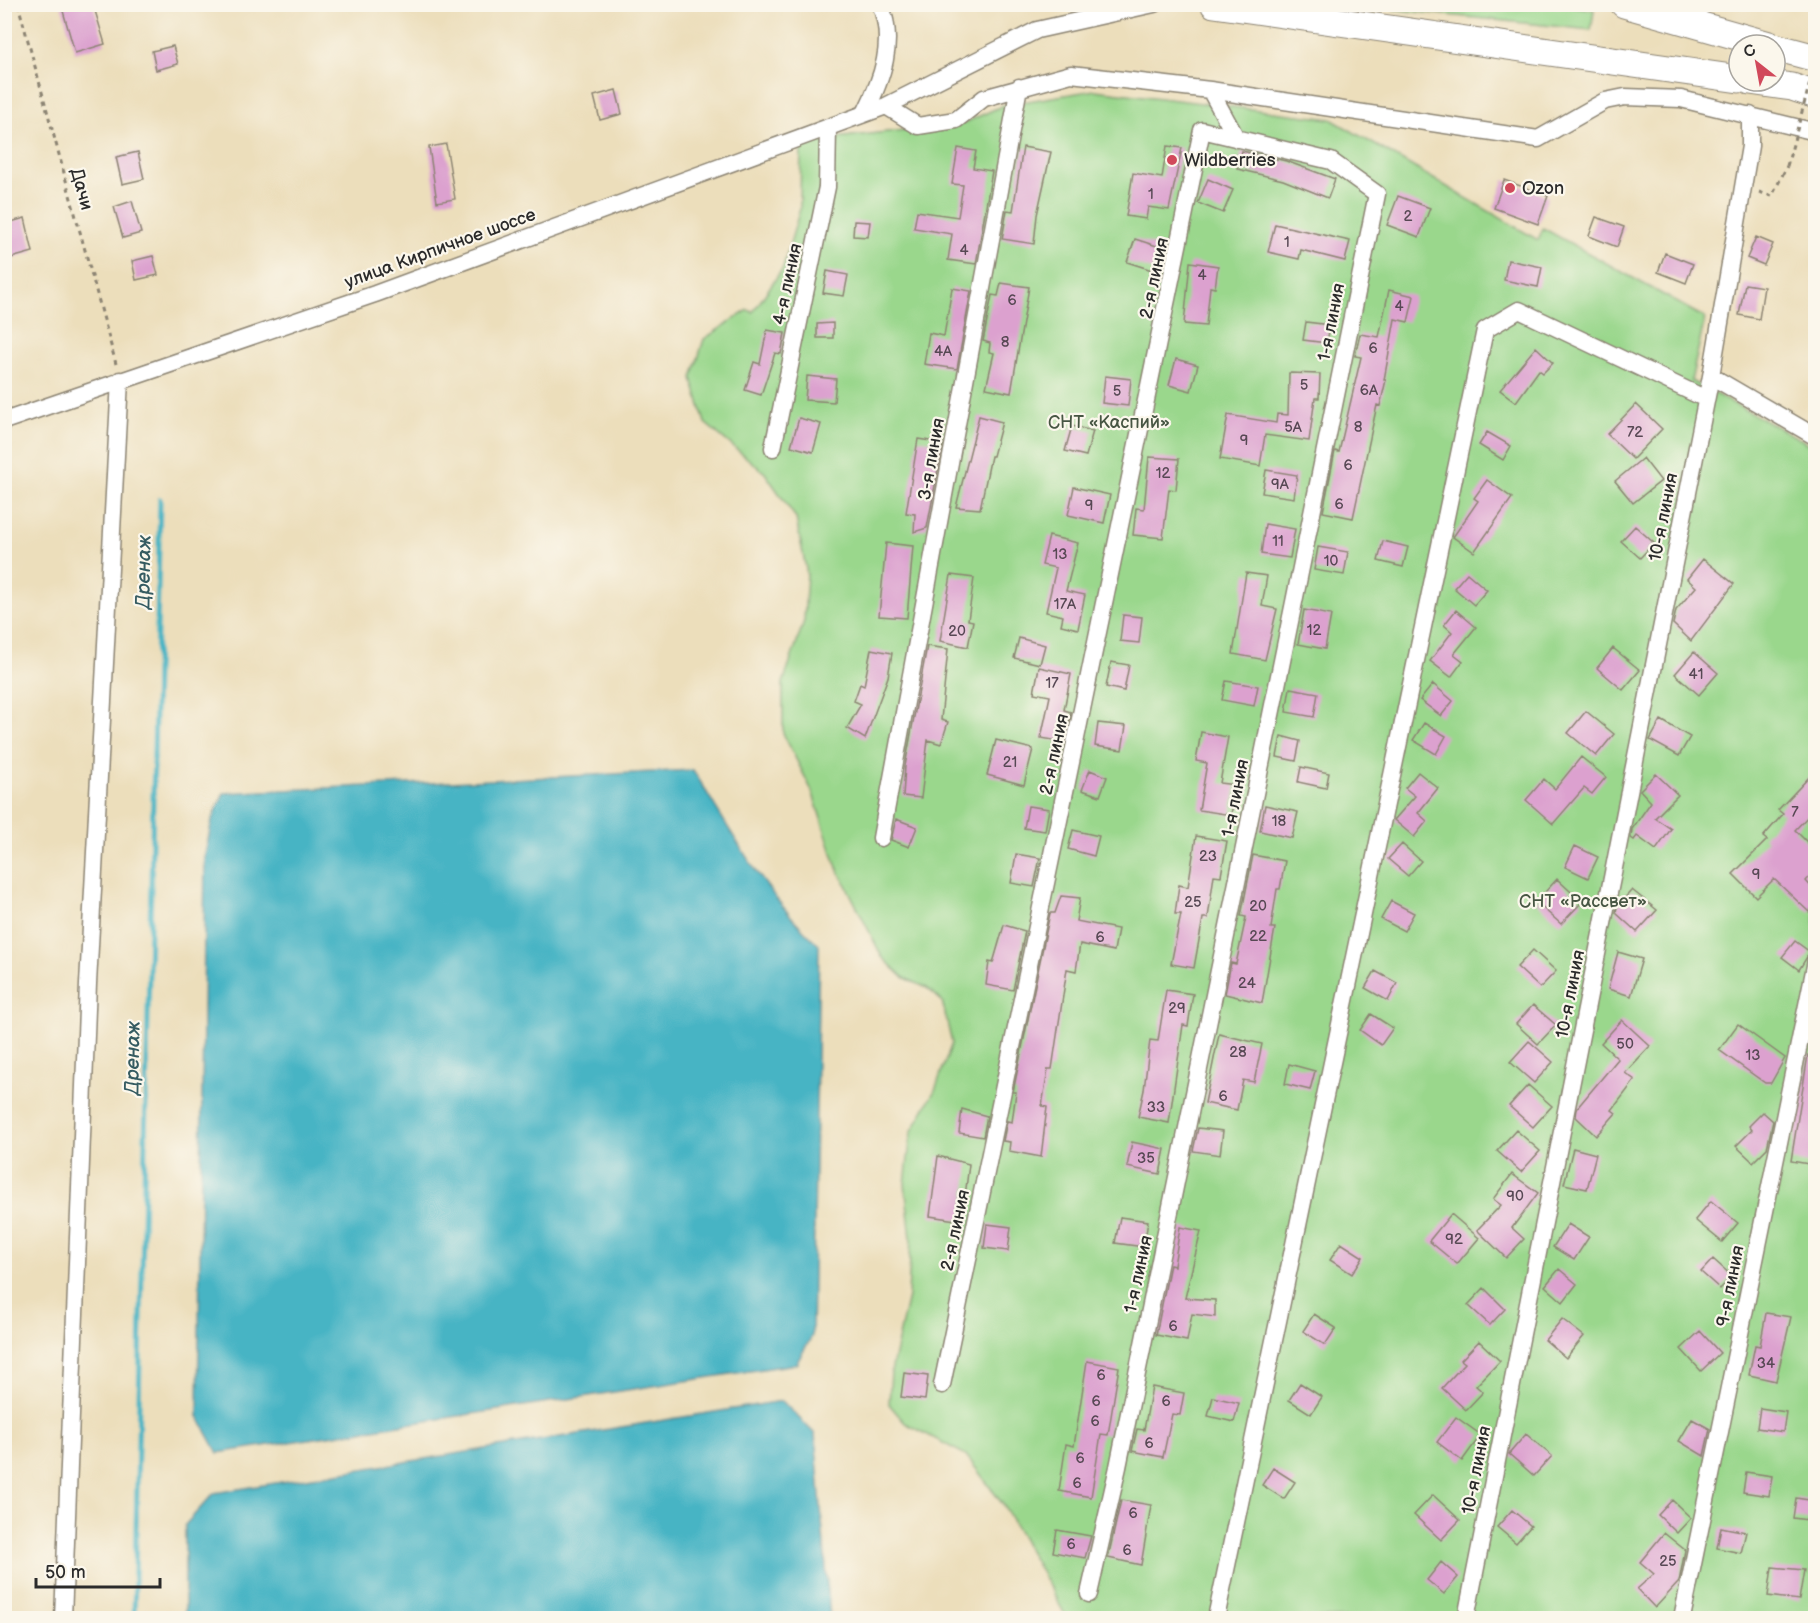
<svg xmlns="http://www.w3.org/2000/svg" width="1820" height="1623" font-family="'Balsamiq Sans',sans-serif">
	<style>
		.green { fill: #9ad78c; stroke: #62815c; stroke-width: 1.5 }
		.water { fill: #47b4c4; stroke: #397078; stroke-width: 1.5 }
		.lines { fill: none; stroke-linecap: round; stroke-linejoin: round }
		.stream { stroke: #47b4c4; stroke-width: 5 }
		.building { fill: #dca1cf }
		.street-casing { stroke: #8c8473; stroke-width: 19 }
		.primary-casing { stroke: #8c8473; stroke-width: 29 }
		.path { stroke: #8c8473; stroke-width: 3; stroke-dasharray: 4.5 4.5; stroke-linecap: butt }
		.street { stroke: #fff; stroke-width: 16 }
		.primary { stroke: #fff; stroke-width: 27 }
		.path-bridge { stroke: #8c8473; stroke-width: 3; stroke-dasharray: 4.5 4.5; stroke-linecap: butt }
		.poi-dot { fill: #d1495b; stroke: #fbf7ec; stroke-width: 2 }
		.labels { text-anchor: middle; stroke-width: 4.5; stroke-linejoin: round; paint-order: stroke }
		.number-label { font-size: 15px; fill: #574854 }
		.poi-label { font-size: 18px; fill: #2b2b2b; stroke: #fbf7ec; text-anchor: start }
		.street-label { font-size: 18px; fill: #2b2b2b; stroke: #fbf7ec }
		.park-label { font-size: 18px; fill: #475643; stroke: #fbf7ec }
		.water-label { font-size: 20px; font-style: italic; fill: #355b61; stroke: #fbf7ec }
	</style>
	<rect width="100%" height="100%" fill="#fbf7ec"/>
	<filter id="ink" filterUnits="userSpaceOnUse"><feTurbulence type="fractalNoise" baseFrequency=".0167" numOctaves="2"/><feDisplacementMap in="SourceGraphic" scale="12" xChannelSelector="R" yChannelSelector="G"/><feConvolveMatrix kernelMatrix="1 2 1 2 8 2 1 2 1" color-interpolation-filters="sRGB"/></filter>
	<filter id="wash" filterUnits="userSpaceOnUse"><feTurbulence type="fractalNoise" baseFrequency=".008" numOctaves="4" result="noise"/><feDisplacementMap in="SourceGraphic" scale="24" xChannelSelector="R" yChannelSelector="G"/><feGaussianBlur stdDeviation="1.35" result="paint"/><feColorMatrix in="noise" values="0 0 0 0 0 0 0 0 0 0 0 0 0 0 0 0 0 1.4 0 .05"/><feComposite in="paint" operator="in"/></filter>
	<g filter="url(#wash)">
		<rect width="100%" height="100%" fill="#ecdebb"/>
		<path class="green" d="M1569,5L1594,10L1591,30L1350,5Z
			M1095,90L1331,119L1538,240L1543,228L1705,318L1691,381L1815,447V1618H1067L1004,1506L966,1455L905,1423L889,1404L891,1372L908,1297L911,1238L905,1184L911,1133L935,1090L952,1043L942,1001L927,988L903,977L882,957L836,865L812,791L783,733V683L804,621L807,574L796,518L765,473L705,423L692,378L704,339L748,310L753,312L783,268L800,209L801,142L964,123L1004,105Z"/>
		<path class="water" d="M693,770C731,831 765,896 819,945L812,1336L796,1364L218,1453L198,1416L205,855L212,820L224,793Z
			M782,1401L815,1434L830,1618H185V1525L214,1493Z"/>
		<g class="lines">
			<path class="stream" d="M134,1618L160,499"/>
		</g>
		<g id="blocks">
			<path class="building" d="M61,4H93L105,44L75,53Z
				M173,46L178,64L156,70L152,51Z
				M616,90L622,114L600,120L594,96Z
				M446,144L455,199L437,202L429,147Z
				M1167,146L1182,148L1169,210L1148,207L1146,219L1126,216L1133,173L1162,178Z
				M1023,147L1051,152L1037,215L1034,244L1002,239L1007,210L1013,211Z
				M958,148L976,151L973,168L992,171L976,264L948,260L952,234L914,228L917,211L958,217L963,185L952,184Z
				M1242,151L1286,161L1335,179L1328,198L1283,180L1237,169Z
				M138,152L144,179L122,184L116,157Z
				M1208,179L1233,190L1223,213L1198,203Z
				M1504,180L1548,196L1538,224L1494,208Z
				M1398,196L1430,208L1419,237L1387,225Z
				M132,201L141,233L123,238L114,207Z
				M1596,217L1624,227L1617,247L1589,236Z
				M25,218L33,252L4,260V224Z
				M854,221L870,222L868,237L853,236Z
				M1275,224L1350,241L1345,261L1301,250L1299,259L1268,252Z
				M1756,237L1773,244L1764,265L1747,258Z
				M1135,239L1160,247L1152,270L1127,262Z
				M1665,253L1693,264L1686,283L1658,272Z
				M153,256L158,275L136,280L132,261Z
				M1508,260L1542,267L1538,287L1504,280Z
				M1190,262L1218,266L1215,288L1210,287L1206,326L1184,324Z
				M827,271L848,275L844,296L823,293Z
				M1001,283L1029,287L1011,393L986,388L994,353L989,352L990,343L983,341L992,295L998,296Z
				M1745,284L1764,287L1759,319L1739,315Z
				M952,288L971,291L957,369L924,364L929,333L944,336Z
				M1389,290L1414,296L1408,322L1395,319L1384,380H1386L1380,406L1377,405L1353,518L1323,512L1335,451L1339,452L1361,357L1355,356L1360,334L1379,337Z
				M1306,322L1330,325L1327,343L1303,340Z
				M833,323V338H817V324Z
				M767,330L785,333L781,354L775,353L761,395L745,390L754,362L760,364Z
				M1536,347L1553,363L1543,373L1539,370L1516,402L1500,390Z
				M1176,359L1198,365L1191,391L1169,385Z
				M1289,373L1320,374L1319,398H1315L1309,441L1265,435L1260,466L1220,459L1228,415L1276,423L1277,414L1288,415Z
				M807,376L836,379L834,402L805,400Z
				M1105,376L1131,379L1128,406L1102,403Z
				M1636,404L1662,429L1633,459L1607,434Z
				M979,416L1002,422L993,456H991L980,509L956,507Z
				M799,418L821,424L813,452L791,446Z
				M1072,426L1093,431L1086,456L1065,451Z
				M1487,432L1511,446L1503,460L1479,445Z
				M918,439L943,443L927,528L914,532L915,514L906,513Z
				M1149,457L1179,459L1176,490L1169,489L1163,538L1133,535L1136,508L1144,509Z
				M1643,458L1661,481L1633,503L1615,481Z
				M1266,470L1297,475L1294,498L1262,493Z
				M1487,480L1512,498L1474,552L1453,537L1478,501L1474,498Z
				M1074,487L1110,495L1104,523L1068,515Z
				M1265,524L1295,529L1290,558L1261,554Z
				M1635,526L1654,543L1640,558L1621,541Z
				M1049,536L1078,543L1066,591L1085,595L1078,629L1061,625L1063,616L1046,612L1056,568L1042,565Z
				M1383,541L1408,547L1403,567L1378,561Z
				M886,543L913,546L907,618L879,616Z
				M1318,547L1348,552L1344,575L1314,570Z
				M1703,559L1734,584L1691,641L1673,624L1676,610L1696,587L1687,579Z
				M1246,573L1267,576L1262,606L1277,609L1265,660L1233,654Z
				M1467,573L1487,590L1474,605L1454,588Z
				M951,575L974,578L968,620L973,621L968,647L940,641Z
				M1304,610L1331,615L1325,649L1298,644Z
				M1456,610L1476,627L1454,654L1463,661L1451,677L1430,661L1452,632L1444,625Z
				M1123,615L1142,617L1139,643L1120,641Z
				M1019,638L1045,645L1040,664L1014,658Z
				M927,646L948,649L941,720L948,722L941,744L928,740L921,798L903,796L905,766Z
				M1613,648L1640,670L1623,690L1597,668Z
				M871,649L892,653L888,677L865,739L847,728L861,704L854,701L860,684L864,686Z
				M1694,652L1718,673L1699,695L1675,674Z
				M1111,662L1129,665L1124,691L1106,687Z
				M1039,667L1071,674L1064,710L1071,712L1065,742L1041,738L1050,696L1034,693Z
				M1226,681L1258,686L1254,706L1222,700Z
				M1433,684L1453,701L1441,716L1420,700Z
				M1290,688L1318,693L1314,717L1286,712Z
				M1586,711L1614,734L1596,756L1568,733Z
				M1661,720L1690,737L1679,756L1650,740Z
				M1098,723L1126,726L1122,750L1095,746Z
				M1424,723L1446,736L1436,754L1413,740Z
				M1201,732L1228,737L1220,783L1236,785L1231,815L1199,810L1207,763L1196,761Z
				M1281,736L1300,741L1296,761L1277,757Z
				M996,740L1033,749L1024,785L987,775Z
				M1581,757L1606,777L1592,794L1584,788L1553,824L1526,800L1544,779L1555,789Z
				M1301,767L1329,773L1326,788L1298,782Z
				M1090,770L1107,777L1100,796L1082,790Z
				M1815,771V809L1795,830L1815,850V871L1806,881L1815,891V905L1809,912L1774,879L1756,897L1733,874L1767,840L1763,837L1783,814L1778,810Z
				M1418,772L1438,788L1418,813L1427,821L1414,837L1394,820L1415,796L1405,788Z
				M1656,774L1678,795L1655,818L1671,829L1656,850L1637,836L1634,840L1631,838L1632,829L1651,802L1640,790Z
				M1265,805L1298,812L1292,838L1260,831Z
				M1028,806L1049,809L1045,831L1024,828Z
				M896,819L917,827L909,847L891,840Z
				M1073,830L1099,836L1094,856L1068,849Z
				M1196,836L1227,841L1221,876L1214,875L1208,918H1203L1194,968L1171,964L1181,914H1175L1179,885L1188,887Z
				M1402,844L1421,861L1408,876L1388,859Z
				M1575,846L1598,857L1588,878L1565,867Z
				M1016,854L1040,858L1034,887L1011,883Z
				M1253,855L1285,861L1280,889H1277L1271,928H1275L1262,1003L1225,994L1231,963L1236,964L1246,917L1241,916Z
				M1557,879L1582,902L1561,924L1536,902Z
				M1632,890L1657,910L1637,932L1616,913L1617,906Z
				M1061,896L1080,898L1076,921L1118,929L1114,951L1080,944L1076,971L1067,969L1052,1069H1048L1042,1106L1047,1107L1041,1157L1009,1151L1010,1142L1003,1141L1007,1121L1012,1122L1016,1092H1013L1050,913H1055Z
				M1391,901L1414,913L1404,931L1381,919Z
				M1004,925L1025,931L1013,990L986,985L989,962L993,963Z
				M1795,941L1810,952L1799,970L1782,957Z
				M1533,950L1556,971L1540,988L1517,967Z
				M1618,952L1642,959L1631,996L1608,989Z
				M1375,971L1397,983L1388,1001L1365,988Z
				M1166,990L1193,994L1188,1026L1183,1025L1169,1123L1138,1117L1144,1090L1150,1040L1158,1041Z
				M1533,1005L1556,1025L1538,1044L1516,1024Z
				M1371,1014L1393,1028L1381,1045L1360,1030Z
				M1622,1020L1650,1046L1625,1073L1635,1080L1612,1110L1616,1113L1596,1136L1576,1117L1577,1108L1618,1059L1601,1043Z
				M1738,1024L1785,1058L1771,1083H1765L1719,1050Z
				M1219,1034L1262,1044L1254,1082L1243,1080L1237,1110L1205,1103Z
				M1529,1041L1553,1062L1534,1083L1510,1062Z
				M1808,1055H1815V1165L1791,1161Z
				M1289,1064L1315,1071L1310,1090L1285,1084Z
				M1528,1085L1552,1106L1533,1127L1509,1106Z
				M962,1109L987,1116L983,1137L959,1133Z
				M1763,1112L1773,1121L1767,1148L1753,1162L1736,1146L1752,1130L1749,1126Z
				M1198,1128L1223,1131L1220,1155L1193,1151Z
				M1516,1130L1540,1151L1521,1172L1497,1151Z
				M1132,1142L1165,1149L1160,1174L1127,1167Z
				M1573,1148L1596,1154L1587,1189L1564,1184Z
				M938,1156L969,1164L962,1221L930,1216Z
				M1512,1174L1538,1193L1512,1228L1524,1239L1506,1258L1477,1230L1501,1205L1493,1199Z
				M1711,1201L1738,1223L1722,1242L1695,1220Z
				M1451,1214L1479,1238L1457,1264L1429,1241Z
				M1120,1217L1148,1221L1144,1247L1115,1243Z
				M987,1224L1011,1227L1008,1251L984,1248Z
				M1568,1224L1589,1237L1574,1260L1553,1247Z
				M1180,1227L1201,1231L1185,1298L1215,1300V1317L1192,1314L1187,1341L1156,1335L1169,1269L1170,1265L1174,1266Z
				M1341,1243L1363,1257L1352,1274L1330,1260Z
				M1713,1259L1732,1276L1720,1289L1701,1272Z
				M1559,1269L1577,1284L1563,1302L1545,1286Z
				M1484,1288L1505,1309L1490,1325L1468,1305Z
				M1766,1313L1791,1317L1776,1381L1749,1375L1755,1345L1760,1346Z
				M1314,1314L1336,1328L1325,1345L1303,1331Z
				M1562,1319L1584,1336L1566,1358L1545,1340Z
				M1700,1331L1720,1353L1701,1371L1681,1349Z
				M1479,1341L1500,1361L1476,1386L1483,1392L1466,1410L1442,1388L1465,1363L1461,1360Z
				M1087,1361L1119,1367L1108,1435L1101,1434L1091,1497L1059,1491L1066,1444L1074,1446Z
				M904,1373L928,1376L925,1400L901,1397Z
				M1300,1383L1322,1397L1311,1414L1289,1400Z
				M1152,1387L1184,1393L1180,1415L1172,1414L1163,1457L1132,1451L1137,1429L1144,1430Z
				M1213,1397L1239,1403L1234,1422L1208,1416Z
				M1760,1408L1786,1412L1783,1432L1757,1428Z
				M1456,1417L1481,1435L1462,1461L1437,1442Z
				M1692,1419L1710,1429L1704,1456L1679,1441Z
				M1526,1434L1552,1456L1534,1476L1509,1454Z
				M1273,1468L1295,1482L1284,1499L1262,1485Z
				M1746,1472L1772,1476L1769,1496L1743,1492Z
				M1433,1495L1460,1520L1441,1540L1414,1515Z
				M1796,1498L1815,1501V1521L1793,1518Z
				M1121,1500L1151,1505L1141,1565L1108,1558Z
				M1672,1500L1691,1518L1677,1533L1658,1515Z
				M1512,1510L1531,1526L1516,1543L1497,1527Z
				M1721,1527L1746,1532L1741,1553L1717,1548Z
				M1057,1530L1091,1536L1085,1558L1053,1552Z
				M1664,1533L1685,1550L1679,1582L1655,1608L1637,1589L1654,1574L1640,1562Z
				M1441,1562L1458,1577L1444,1594L1427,1580Z
				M1772,1567L1804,1570L1799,1600L1768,1596Z"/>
		</g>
	</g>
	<g filter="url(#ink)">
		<use href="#blocks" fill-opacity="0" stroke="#8c8473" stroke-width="1.5"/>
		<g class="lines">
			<defs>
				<path id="street" d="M1210,90L1237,139
					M886,106L918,126L956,120L984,98L1071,74L1210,90L1538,139L1605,101L1625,97L1681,99L1816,132
					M865,113C882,79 896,42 880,4
					M1711,376L1816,437
					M4,421L375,294L886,106L1037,30L1154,4
					M773,448L827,187L828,127
					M881,838L1019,87
					M942,1385L1202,130L1331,161L1377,194L1118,1467L1089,1594
					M63,1618L88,984L120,380
					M1216,1618L1485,330L1519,310L1706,399
					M1466,1618L1711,376L1750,146V115
					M1682,1618L1816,961"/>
				<path id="primary" d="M1214,4L1739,79
					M1624,4L1769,45
					M1775,47L1816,58
					M1750,81L1792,87L1816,95"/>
			</defs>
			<use href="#street" class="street-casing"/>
			<use href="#primary" class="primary-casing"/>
			<path class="path" d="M18,4L116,364
				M1816,7V8
				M1759,192L1772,196L1787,166"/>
			<use href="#street" class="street"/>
			<use href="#primary" class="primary"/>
			<path class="path-bridge" d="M1787,166L1816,61"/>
		</g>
	</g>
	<g class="poi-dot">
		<circle cx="1172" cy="160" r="6"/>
		<circle cx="1510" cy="188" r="6"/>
	</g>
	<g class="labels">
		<g class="number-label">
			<text x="1151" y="199">1</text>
			<text x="1408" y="221">2</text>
			<text x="1287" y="247">1</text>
			<text x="964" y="255">4</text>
			<text x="1202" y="280">4</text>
			<text x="1012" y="305">6</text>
			<text x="1399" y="311">4</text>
			<text x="1005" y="347">8</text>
			<text x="1373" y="353">6</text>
			<text x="943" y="356">4А</text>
			<text x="1304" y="390">5</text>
			<text x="1369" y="395">6А</text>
			<text x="1117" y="396">5</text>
			<text x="1293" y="432">5А</text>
			<text x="1358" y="432">8</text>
			<text x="1635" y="437">72</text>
			<text x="1244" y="445">9</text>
			<text x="1348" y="470">6</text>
			<text x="1163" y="478">12</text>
			<text x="1280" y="489">9А</text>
			<text x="1339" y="509">6</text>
			<text x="1089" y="510">9</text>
			<text x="1278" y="546">11</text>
			<text x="1060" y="559">13</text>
			<text x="1331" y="566">10</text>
			<text x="1065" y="609">17А</text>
			<text x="1314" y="635">12</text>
			<text x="957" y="636">20</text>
			<text x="1696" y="679">41</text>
			<text x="1052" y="688">17</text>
			<text x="1010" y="767">21</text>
			<text x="1795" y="817">7</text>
			<text x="1279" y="826">18</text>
			<text x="1208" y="861">23</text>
			<text x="1756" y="879">9</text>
			<text x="1193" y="907">25</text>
			<text x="1258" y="911">20</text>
			<text x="1258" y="941">22</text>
			<text x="1100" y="942">6</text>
			<text x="1247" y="988">24</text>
			<text x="1177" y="1013">29</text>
			<text x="1625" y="1049">50</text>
			<text x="1238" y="1057">28</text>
			<text x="1753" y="1060">13</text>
			<text x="1223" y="1101">6</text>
			<text x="1156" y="1112">33</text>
			<text x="1146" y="1163">35</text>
			<text x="1515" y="1201">90</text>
			<text x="1454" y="1244">92</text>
			<text x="1173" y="1331">6</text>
			<text x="1766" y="1368">34</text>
			<text x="1101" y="1380">6</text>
			<text x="1096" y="1406">6</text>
			<text x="1166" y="1406">6</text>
			<text x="1095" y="1426">6</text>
			<text x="1149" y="1448">6</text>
			<text x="1080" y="1463">6</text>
			<text x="1077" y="1488">6</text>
			<text x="1133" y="1518">6</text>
			<text x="1071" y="1549">6</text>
			<text x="1127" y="1555">6</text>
			<text x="1668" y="1566">25</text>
		</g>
		<g class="poi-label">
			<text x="1184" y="166">Wildberries</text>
			<text x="1522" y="194">Ozon</text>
		</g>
		<g class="street-label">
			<text transform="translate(82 189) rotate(75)" y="6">Дачи</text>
			<text transform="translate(440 248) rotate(-20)" y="6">улица Кирпичное шоссе</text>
			<text transform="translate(1154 278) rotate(-78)" y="6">2-я линия</text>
			<text transform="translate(787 284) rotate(-78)" y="6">4-я линия</text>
			<text transform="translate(1331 322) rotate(-79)" y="6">1-я линия</text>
			<text transform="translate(931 459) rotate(-80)" y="6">3-я линия</text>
			<text transform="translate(1663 517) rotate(-79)" y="6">10-я линия</text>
			<text transform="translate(1054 754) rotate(-78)" y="6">2-я линия</text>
			<text transform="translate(1235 798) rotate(-79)" y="6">1-я линия</text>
			<text transform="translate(1570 994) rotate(-79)" y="6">10-я линия</text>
			<text transform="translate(955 1230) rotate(-78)" y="6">2-я линия</text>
			<text transform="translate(1138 1274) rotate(-78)" y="6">1-я линия</text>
			<text transform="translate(1730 1286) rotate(-79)" y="6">9-я линия</text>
			<text transform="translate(1476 1470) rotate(-79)" y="6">10-я линия</text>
		</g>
		<g class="park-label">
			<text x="1109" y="428">СНТ «Каспий»</text>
			<text x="1583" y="907">СНТ «Рассвет»</text>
		</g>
		<g class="water-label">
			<text transform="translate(143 572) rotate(-89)" y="7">Дренаж</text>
			<text transform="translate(132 1058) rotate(-89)" y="7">Дренаж</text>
		</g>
	</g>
	<rect width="1820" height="1623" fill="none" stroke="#fbf7ec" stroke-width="24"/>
	<g transform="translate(1757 63) rotate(329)"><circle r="28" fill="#fbf7ec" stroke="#a8a59f" stroke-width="1.5"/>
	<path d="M0-4.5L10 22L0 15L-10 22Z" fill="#d1495b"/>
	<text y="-9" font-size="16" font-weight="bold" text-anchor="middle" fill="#2b2b2b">С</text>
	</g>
	<path d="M36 1578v9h124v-9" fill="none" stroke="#2b2b2b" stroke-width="3"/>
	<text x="45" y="1578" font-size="18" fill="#2b2b2b" stroke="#fbf7ec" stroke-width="4.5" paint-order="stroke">50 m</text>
</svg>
